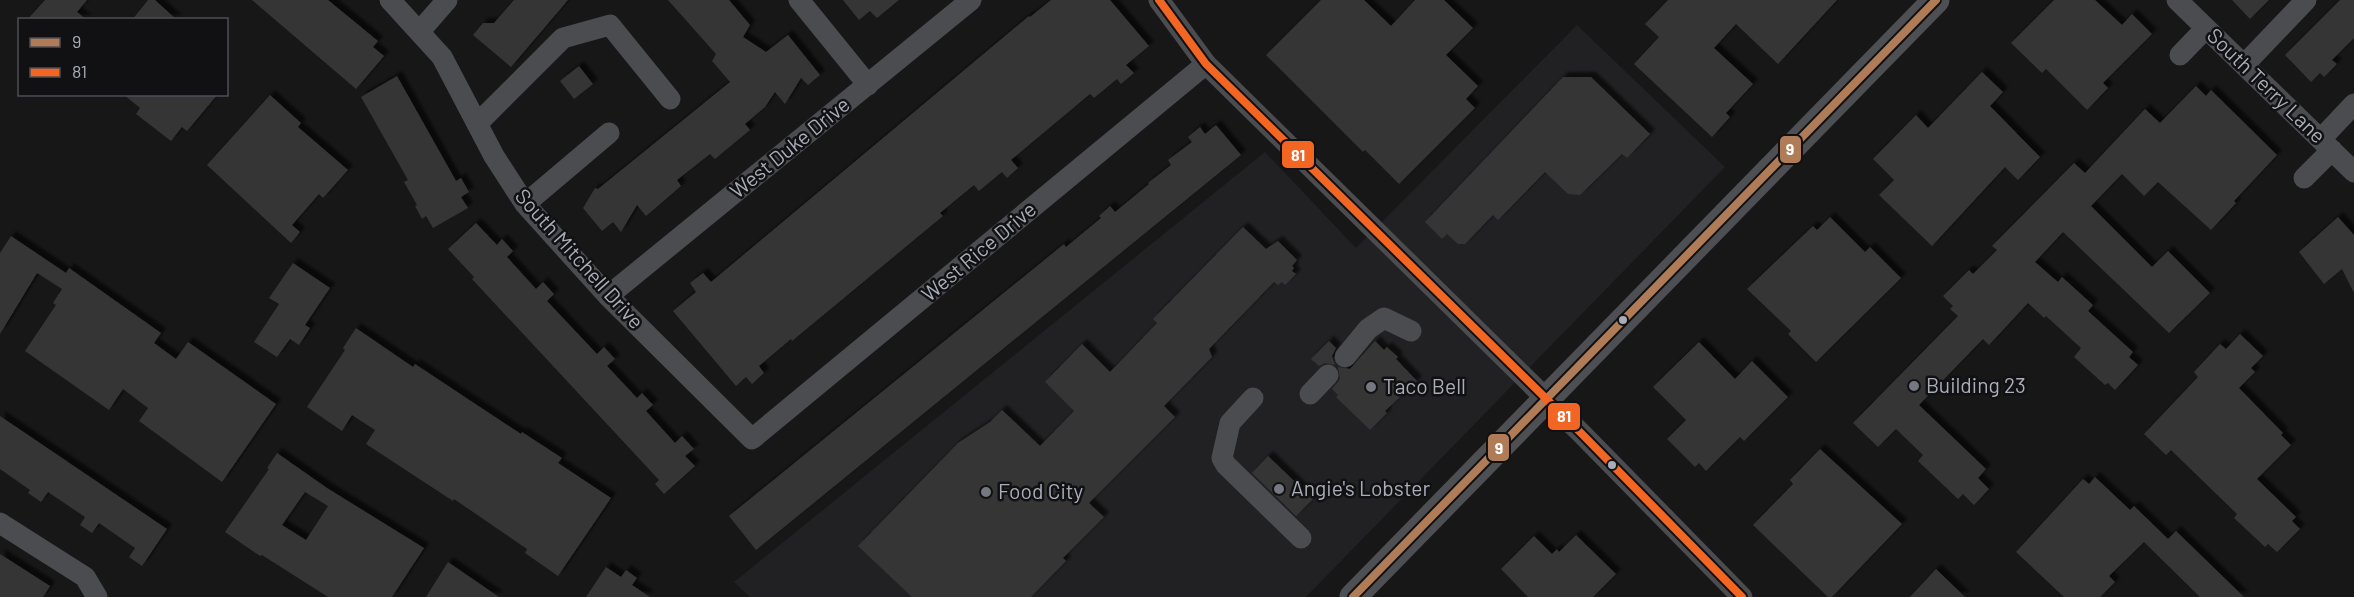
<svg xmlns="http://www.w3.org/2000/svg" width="2354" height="597" font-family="Barlow,sans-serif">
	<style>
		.built { fill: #212123 }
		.building { fill: #353536; fill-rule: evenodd; filter: url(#shadow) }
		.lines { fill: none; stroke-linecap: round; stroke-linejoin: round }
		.minor { stroke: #4b4c50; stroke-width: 21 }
		.major { stroke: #4d4f52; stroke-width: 27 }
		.bus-1-casing { stroke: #111113; stroke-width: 12 }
		.bus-2-casing { stroke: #111113; stroke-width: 12 }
		.bus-1 { stroke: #b07c57; stroke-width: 8 }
		.bus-2 { stroke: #f26522; stroke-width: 8 }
		.bus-dot { fill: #a8adb8; stroke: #111113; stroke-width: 2 }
		.poi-dot { fill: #757880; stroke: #111113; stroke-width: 2 }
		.labels { text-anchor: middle; stroke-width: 5; stroke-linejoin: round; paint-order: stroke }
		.street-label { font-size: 21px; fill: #a8adb8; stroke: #111113 }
		.poi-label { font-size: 21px; fill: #a8adb8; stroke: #111113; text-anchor: start }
		.line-badge { stroke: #111113; stroke-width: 2 }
		.badge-label { font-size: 16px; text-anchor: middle; font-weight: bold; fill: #fff }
	</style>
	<defs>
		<filter id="shadow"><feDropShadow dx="5" dy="-5" stdDeviation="1.5" flood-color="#0009"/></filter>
	</defs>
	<rect width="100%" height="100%" fill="#171717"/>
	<path class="built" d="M1577,25L1725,167L1306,597H750L734,582L1265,152L1356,248Z"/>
	<path class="building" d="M45,0H87L77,12L87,20H27Z
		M148,0H155L177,20H132Z
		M252,0H328L378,41L373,47L384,56L356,89Z
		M514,0H568L511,67L473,35L483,23H494Z
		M668,0H729L750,25L743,37L766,52L788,35L820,75L808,85L801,78L785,104L775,92L765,107L745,124L750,130L715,159L710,154L677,180L681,186L659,205L646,216L637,205L621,232L613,222L602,231L583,208L595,188L598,189L730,82L712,61L716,54Z
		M843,0H899L877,18L870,11L859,20Z
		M1051,0H1110L1149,46L1126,65L1134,73L1121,84L1117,79L1094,98L1090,94L1011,160L1018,168L1007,178L1002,172L979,191L974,185L940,213L943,216L792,341L791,339L759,366L764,373L752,384L746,377L736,386L673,311L696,292L690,283L703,273L711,282L1029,16L1030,17Z
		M1321,0H1364L1391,26L1415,0H1444L1473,28L1446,55L1478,86L1466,99L1475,108L1399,184L1365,150L1363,152L1266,55Z
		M1668,0H1837L1778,64L1736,24L1714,48L1753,84L1726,113L1730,117L1712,137L1634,64L1659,37L1645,24Z
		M2054,0H2095L2122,25L2132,14L2152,34L2103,83L2108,88L2087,110L2046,69L2042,73L2011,43Z
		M2232,0H2269L2250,19Z
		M2340,0H2354V38L2332,60L2337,64L2324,77L2320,73L2311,82L2285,55Z
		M579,66L593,84L574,99L560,81Z
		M1982,72L2003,92L1990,106L2040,157L2018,180L2005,167L1932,246L1879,195L1894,180L1873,159L1916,115L1928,128Z
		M397,76L456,181L461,178L469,192L461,197L468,208L433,228L426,216L422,219L415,206L417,205L404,182L408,180L361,97Z
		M1563,77H1591L1650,134L1627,158L1622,154L1580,195L1568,194L1545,172L1498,220L1493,215L1465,244H1458L1447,234L1442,239L1425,222Z
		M2196,86L2206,96L2211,90L2277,155L2234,201L2236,203L2211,230L2158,182L2144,196L2122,174L2091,206L2152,267L2168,251L2210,293L2169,333L2063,232L2035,262L2058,282L2062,277L2093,305L2088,311L2133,352L2129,357L2138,365L2115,390L2108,383L2105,385L2074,357L2081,348L2046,316L2044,318L2028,303L1989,345L1983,339L1919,405L1986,469L1978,478L1989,489L1974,505L1963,494L1958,499L1918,461L1923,455L1896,429L1878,447L1853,423L1958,316L1950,309L1953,306L1943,296L1969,270L1973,274L1997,250L1992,246L2074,163L2085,173L2145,109L2160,123Z
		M123,94H218L187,131L182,127L171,141L136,114L140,108Z
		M270,95L301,123L298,127L348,170L323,198L319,194L292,225L300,232L291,243L207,165Z
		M1216,125L1241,155L756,550L729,516L1064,244L1066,247L1101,218L1099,216L1110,206L1115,212L1149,184L1148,183L1171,165L1168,160L1192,142L1188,137L1200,127L1205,134Z
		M1830,217L1865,252L1870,247L1901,278L1816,362L1788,334L1791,331L1747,289L1813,226L1817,230Z
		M2338,217L2354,235V293L2342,269L2324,284L2299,252Z
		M476,223L497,245L502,239L513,251L507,257L536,289L543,282L554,294L547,301L597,354L604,347L615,359L607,366L637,398L642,393L653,405L646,411L675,443L682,436L694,449L685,456L695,466L664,494L655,484L659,480L472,279L474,277L448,249Z
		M1243,227L1266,249L1278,241L1297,260L1292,266L1294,268L1292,271L1296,274L1285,285L1282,282L1278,285L1274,282L1209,349L1212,357L1164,406L1175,417L1089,503L1104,517L1063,558L1066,561L1031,597H912L858,546L958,443L990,422L1002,410L1040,446L1074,411L1045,382L1082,344L1110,372L1157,323L1153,319Z
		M11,236L66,273L69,268L161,333L154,343L176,359L188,342L276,404L222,482L139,421L148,408L123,389L109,410L25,351L56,305L53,303L62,289L37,273L0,334V253Z
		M293,263L330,288L305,325L310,328L299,345L290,339L277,357L254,342L279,304L269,298Z
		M356,328L413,367L415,364L521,434L522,432L562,458L558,463L611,498L558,576L525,553L527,549L454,499L453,501L366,444L375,430L352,415L342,431L307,407L345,350L343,348Z
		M2240,334L2263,356L2251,368L2255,372L2239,388L2283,433L2281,435L2291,445L2257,479L2296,517L2292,521L2300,529L2277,552L2268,544L2265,547L2234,518L2237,514L2171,450L2166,455L2144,434L2198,377L2194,372L2220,344L2226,349Z
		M1329,341L1336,348L1332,356L1335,365L1325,363L1319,366L1311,359Z
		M1375,341L1384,350L1387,347L1398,357L1396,359L1417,381L1385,411L1387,413L1370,430L1336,397L1338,395L1332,389L1340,379L1338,367L1350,369Z
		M1699,342L1735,379L1752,361L1788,397L1744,441L1740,437L1706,471L1699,463L1695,467L1667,439L1686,420L1653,387Z
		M0,416L167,529L142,566L129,557L135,548L99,523L92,533L80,525L85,517L48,492L41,502L28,493L30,490L0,469Z
		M1820,449L1902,524L1832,597H1828L1753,525L1793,484L1790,480Z
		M277,453L327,488L424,548L392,597H328L262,555L260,556L225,532L269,469L267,468ZM305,492L328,506L306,540L282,525Z
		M1268,456L1313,499L1296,516L1252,473Z
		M2095,477L2130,510L2134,506L2168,539L2176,531L2244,597H2200L2144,542L2109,576L2115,582L2100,597H2064L2016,552L2083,479L2089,484Z
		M1576,535L1616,574L1593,597H1528L1501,569L1534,536L1552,554L1557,549L1559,552Z
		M0,554L50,586L43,597H0Z
		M448,562L499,597H426Z
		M606,567L621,577L626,570L637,578L632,585L650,597H586Z
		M1936,569L1965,597H1910Z"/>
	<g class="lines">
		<path class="minor" d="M390,0L442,57L494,156L525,204L608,296L752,439L1206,64
			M799,0L868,85
			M1159,0L1206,64L1582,434L1742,597
			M2177,0L2354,172
			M420,31L447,0
			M2180,55L2206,28
			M2244,65L2306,0
			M477,124L563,38L610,25L670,99
			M2321,139L2354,104
			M2304,178L2332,150
			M525,204L609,133
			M608,296L971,0
			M1345,357L1368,329L1384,318L1411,331
			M1310,394L1328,375
			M1253,398L1230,423L1222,458L1226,465L1301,538
			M0,523L85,577L97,597"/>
		<path class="major" d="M1353,597L1936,0"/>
		<defs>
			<path id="bus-1" d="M1353,597L1936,0"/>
			<path id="bus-2" d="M1159,0L1206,64L1582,434L1742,597"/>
		</defs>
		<use href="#bus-1" class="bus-1-casing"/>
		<use href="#bus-2" class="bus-2-casing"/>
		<use href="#bus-1" class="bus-1"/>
		<use href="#bus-2" class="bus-2"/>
	</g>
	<g class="bus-dot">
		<circle cx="1623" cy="320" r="5"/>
		<circle cx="1612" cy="465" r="5"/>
	</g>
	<g class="poi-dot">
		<circle cx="1914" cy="386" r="6"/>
		<circle cx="1371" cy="387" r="6"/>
		<circle cx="1279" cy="489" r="6"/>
		<circle cx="986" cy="492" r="6"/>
	</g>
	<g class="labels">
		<g class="street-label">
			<text transform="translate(2266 86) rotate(44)" y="7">South Terry Lane</text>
			<text transform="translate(790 148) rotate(-39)" y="7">West Duke Drive</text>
			<text transform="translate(979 252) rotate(-40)" y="7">West Rice Drive</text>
			<text transform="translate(579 259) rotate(48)" y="7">South Mitchell Drive</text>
		</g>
		<g class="poi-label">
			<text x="1926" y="393">Building 23</text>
			<text x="1383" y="394">Taco Bell</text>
			<text x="1291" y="496">Angie's Lobster</text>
			<text x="998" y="499">Food City</text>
		</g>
	</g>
	<g class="line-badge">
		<rect x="1779" y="135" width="23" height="29" rx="6" fill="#b07c57"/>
		<rect x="1281" y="140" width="34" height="29" rx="6" fill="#f26522"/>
		<rect x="1547" y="402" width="34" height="29" rx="6" fill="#f26522"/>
		<rect x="1487" y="433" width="23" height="29" rx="6" fill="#b07c57"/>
	</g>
	<g class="badge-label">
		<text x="1790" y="155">9</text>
		<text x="1298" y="161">81</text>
		<text x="1564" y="422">81</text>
		<text x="1499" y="454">9</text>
	</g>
	<rect x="18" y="18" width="210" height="78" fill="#111113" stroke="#4d4f55" stroke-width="1.5"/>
	<rect x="30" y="38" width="30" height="9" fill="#b07c57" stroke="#4d4f55" stroke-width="1.5"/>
	<text x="72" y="48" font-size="18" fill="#a8adb8">9</text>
	<rect x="30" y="68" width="30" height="9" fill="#f26522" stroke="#4d4f55" stroke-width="1.5"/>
	<text x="72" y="78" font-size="18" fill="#a8adb8">81</text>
</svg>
